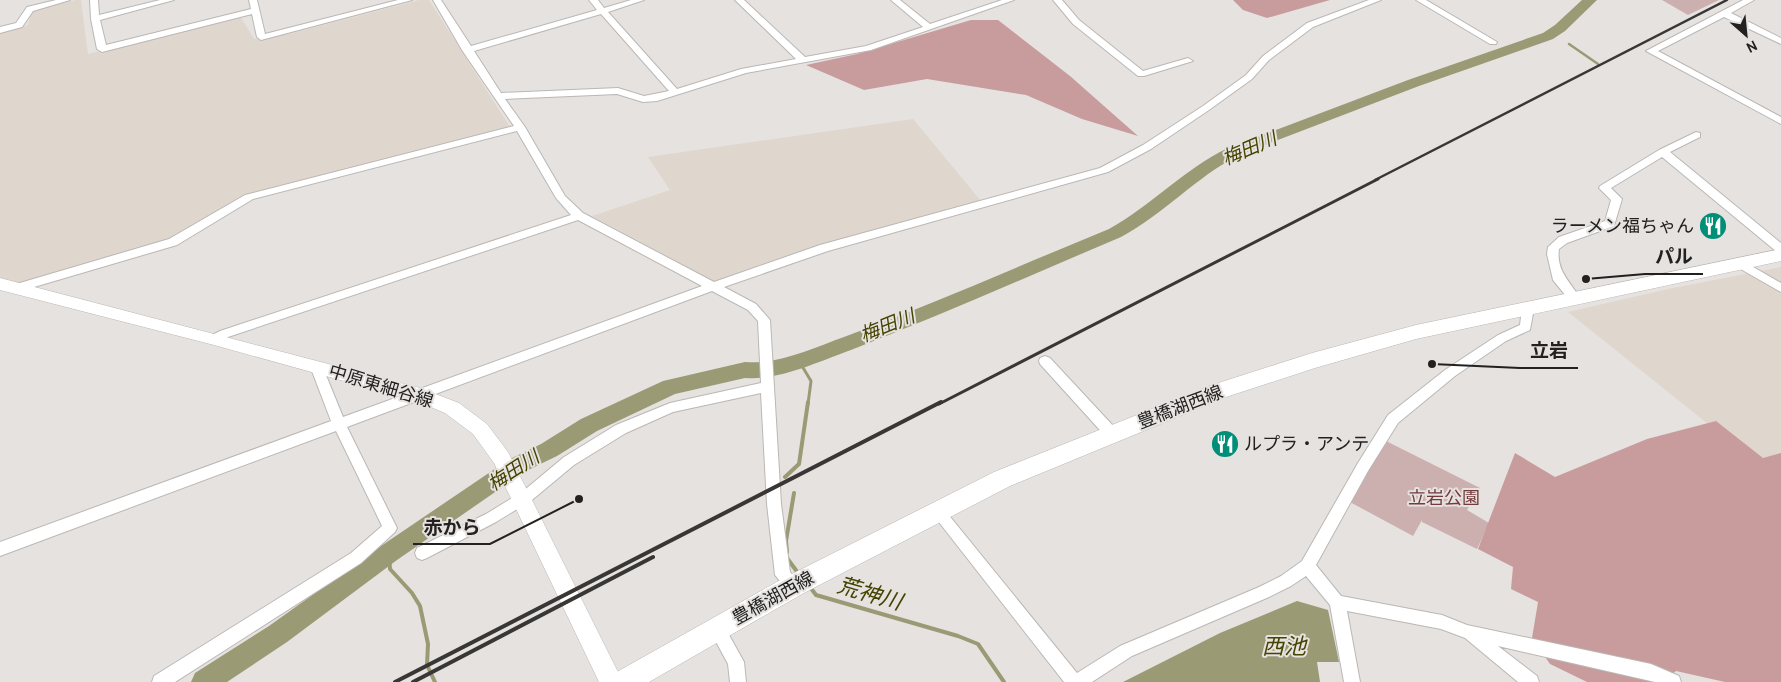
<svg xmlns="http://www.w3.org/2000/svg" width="1781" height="682" font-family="Cabin,'Noto Sans JP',sans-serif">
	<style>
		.built { fill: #dfd6ce }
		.green { fill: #ccafaf }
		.forest { fill: #c89c9c }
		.water { fill: #9a9a75 }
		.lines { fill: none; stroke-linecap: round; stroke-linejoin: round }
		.stream-far2 { stroke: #9a9a75; stroke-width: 2.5 }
		.stream-far1 { stroke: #9a9a75; stroke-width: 3 }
		.stream { stroke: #9a9a75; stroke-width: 4 }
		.river { fill: #9a9a75; fill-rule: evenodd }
		.street-casing { stroke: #bab7b4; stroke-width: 2 }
		.secondary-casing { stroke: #bab7b4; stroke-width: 1 }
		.primary-casing { stroke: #bab7b4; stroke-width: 1 }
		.street { fill: #fff; fill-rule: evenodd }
		.secondary { fill: #fff; fill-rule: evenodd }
		.primary { fill: #fff; fill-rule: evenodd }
		.rail-far2 { stroke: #383735; stroke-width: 2.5 }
		.rail-far1 { stroke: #383735; stroke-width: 3 }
		.rail { stroke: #383735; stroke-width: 4 }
		.labels { text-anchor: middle; stroke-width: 4; stroke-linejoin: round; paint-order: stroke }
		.poi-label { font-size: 18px; fill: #222120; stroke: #e6e2e0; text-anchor: end }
		.street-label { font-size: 18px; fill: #222120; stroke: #e6e2e0 }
		.park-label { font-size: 18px; fill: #743a3c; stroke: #e6e2e0 }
		.water-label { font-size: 19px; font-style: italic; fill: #444300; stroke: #e6e2e0 }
		.near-water-label { font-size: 22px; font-style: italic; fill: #444300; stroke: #e6e2e0 }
		.leader { fill: none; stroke: #222120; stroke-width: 2 }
		.callout-dot { fill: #222120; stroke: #e6e2e0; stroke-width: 2 }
		.callout-label { font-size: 19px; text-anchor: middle; font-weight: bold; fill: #222120; stroke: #e6e2e0; stroke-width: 4; stroke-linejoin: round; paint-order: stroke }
	</style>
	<rect width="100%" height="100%" fill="#e6e2e0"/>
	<path class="built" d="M76,0H81L88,54L240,16L254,39L289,34L419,0H429L510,127L247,196L170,239L20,283L0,278V32L28,25L32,10Z
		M913,119L981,201L717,283L592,216L670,190L648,157Z
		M1781,267V463L1763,468L1568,312L1668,289Z"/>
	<path class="green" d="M1662,0H1719L1688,15Z
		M1384,440L1480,488L1467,510L1489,523L1477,549L1422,522V520L1413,536L1348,501Z"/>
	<path class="forest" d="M1233,0H1330L1267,18L1243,10Z
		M971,20H998L1070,76L1138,136L1082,119L1026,95L927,79L864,90L806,65L857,54Z
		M1716,421L1763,458L1781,453V682H1725L1676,671L1662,682H1587L1550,664L1532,638L1538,602L1511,589L1513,567L1478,549L1515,453L1555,477L1647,439Z"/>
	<path class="water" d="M1297,601L1328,610L1339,662H1317L1320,682H1123L1220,633Z"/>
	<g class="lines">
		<path class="stream-far2" d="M1569,44L1598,64"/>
		<path class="stream-far1" d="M799,361L811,381L808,404"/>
		<path class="stream" d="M785,477L799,464L808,402
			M787,552L786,541L794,493
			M389,553L390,569L412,593L420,606L428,644L427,665L435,682
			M787,558L798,573
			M810,587L816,595L958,636L978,644L1004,682"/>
		<path class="river" d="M1582,0H1597L1565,31L1553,39L1419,86L1239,155C1196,177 1164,214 1121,237C1031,275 942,315 851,350C820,361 778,381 745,378L675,394L597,431L557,456L524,472L397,560L287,642L227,682H191L195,673L269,626L381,546L508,460L541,444L581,419L663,381L745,362C778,365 813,348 844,337C933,304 1021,265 1109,229C1151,206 1184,169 1228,148L1408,80L1543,33L1555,25Z"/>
		<defs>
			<path id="street" d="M56,0H70L33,11L22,27L0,33V27L16,23L27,7Z
				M90,0H98L99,15L160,0H174L100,20L106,45L251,9L249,0H257L265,34L398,0H412L261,40L257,37L252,14L102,52L97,49L91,19Z
				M433,0H441L471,46L597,10L589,0H598L604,8L631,0H644L608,12L677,89L741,69L796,59L735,0H744L805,57L866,46L923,27L891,0H900L930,24L1002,0H1014L871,50L746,73L657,101L643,102L617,94L505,99L525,127L565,196L583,213L714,282L820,245L1100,168L1143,145L1203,106L1246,75L1263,56L1307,23L1369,0H1381L1313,27L1269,60L1252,79L1209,110L1151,149L1108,172L828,251L724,287L756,304L770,320L781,504L790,572L801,586L798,591L793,593L788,591L775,575L767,504L761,393L673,412L626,433L574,465L532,500L496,522L427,558L422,560L417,558L415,553L417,548L486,514L522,492L564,457L616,425L670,403L761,383L758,321L748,310L712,291L347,427L397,528L395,532L361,563L175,682H152L154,676L351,553L382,526L336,431L0,556V542L331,421L310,366L311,363H321L343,417L702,286L578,220L228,337L214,344L210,342L208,339L210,336L220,331L571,215L556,198L517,131L253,199L177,245L17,292L13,291L11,288L13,285L169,239L245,195L514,126L462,50ZM601,14L669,91L644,96L618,88L501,93L474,51Z
				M1053,0H1062L1079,20L1143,71L1188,58L1193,61L1144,76H1138L1073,24Z
				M1416,0H1426L1497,42L1496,44H1490Z
				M1743,0H1754L1731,13L1781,38V44L1724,17L1658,51L1781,117V124L1646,51Z
				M1696,132L1700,133V137L1670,152L1781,243V253L1777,252L1662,157L1611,188L1622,199L1614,226L1567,243L1559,249C1556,271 1570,281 1580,298L1578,301H1570L1553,280L1547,254L1548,247L1559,237L1605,221L1611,200L1599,188L1600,186L1659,150Z
				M1741,260L1781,283V292L1737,267L1735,264Z
				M1528,304L1534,308L1530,330L1506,341L1455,376L1398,423L1368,471L1316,565L1341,596L1442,615L1467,625L1651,664L1679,676L1681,682H1655L1498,646L1537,676L1539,682H1518L1465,638L1441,629L1347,611L1360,682H1344L1330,605L1306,576L1291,586L1269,597L1132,656L1092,682H1064L931,512L933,508L938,506L943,508L1077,673L1120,646L1259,587L1281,576L1302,561L1358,463L1388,415L1445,370L1498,335L1520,325L1522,308Z
				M1045,356L1050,358L1117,430L1119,434L1117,438L1112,439L1107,438L1040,364L1039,361L1040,358Z
				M717,622L723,624L744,662L746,682H730L728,664L709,629L711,624Z"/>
			<path id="secondary" d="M0,278L420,388L459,403L487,424L508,452L623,682H599L494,463L473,434L445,413L416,401L214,345L0,290Z"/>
			<path id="primary" d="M1781,249V261L1416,339L1315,368L1226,397L1010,486L802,594L649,682H611L615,673L784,578L994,472L1212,385L1312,353L1416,325Z"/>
		</defs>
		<use href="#street" class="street-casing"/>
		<use href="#secondary" class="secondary-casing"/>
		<use href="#primary" class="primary-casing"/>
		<use href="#street" class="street"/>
		<use href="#secondary" class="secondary"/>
		<use href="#primary" class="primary"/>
		<path class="rail-far2" d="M1375,180L1727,0"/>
		<path class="rail-far1" d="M939,404L1378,179"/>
		<path class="rail" d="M395,682L941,402
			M413,682L653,557"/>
	</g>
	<defs>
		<symbol id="restaurant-disc" viewBox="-11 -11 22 22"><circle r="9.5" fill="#008e78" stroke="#e6e2e0"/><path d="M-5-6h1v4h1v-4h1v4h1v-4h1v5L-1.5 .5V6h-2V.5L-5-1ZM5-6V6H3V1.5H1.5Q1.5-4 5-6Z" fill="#fff"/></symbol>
	</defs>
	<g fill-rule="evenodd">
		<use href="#restaurant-disc" x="1697" y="210" width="32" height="32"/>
		<use href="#restaurant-disc" x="1209" y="428" width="32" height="32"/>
	</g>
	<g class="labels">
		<g class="poi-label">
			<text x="1694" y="232">ラーメン福ちゃん</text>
			<text x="1244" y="450" text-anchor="start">ルプラ・アンテ</text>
		</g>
		<g class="street-label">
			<text transform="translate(381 386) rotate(17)" y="6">中原東細谷線</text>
			<text transform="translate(1180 407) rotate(-21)" y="6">豊橋湖西線</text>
			<text transform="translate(773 598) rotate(-29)" y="6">豊橋湖西線</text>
		</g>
		<g class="park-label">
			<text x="1444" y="504">立岩公園</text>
		</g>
		<g class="water-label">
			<text transform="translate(1249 148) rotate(-23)" y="7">梅田川</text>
			<text transform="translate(887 325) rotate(-22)" y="7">梅田川</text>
			<text transform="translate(513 470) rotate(-33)" y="7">梅田川</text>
		</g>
		<g class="near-water-label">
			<text transform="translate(870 593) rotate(16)" y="8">荒神川</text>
			<text x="1284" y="654">西池</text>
		</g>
	</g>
	<path class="leader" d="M1586 279L1645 274H1703M1432 364L1520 368H1578M579 499L490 544H413"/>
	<g class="callout-dot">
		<circle cx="1586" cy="279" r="5"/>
		<circle cx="1432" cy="364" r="5"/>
		<circle cx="579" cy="499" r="5"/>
	</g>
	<g class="callout-label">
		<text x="1674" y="263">パル</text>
		<text x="1549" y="357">立岩</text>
		<text x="452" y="534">赤から</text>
	</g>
	<g transform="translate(1746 35) rotate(153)" stroke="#e6e2e0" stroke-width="4" paint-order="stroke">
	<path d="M0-4L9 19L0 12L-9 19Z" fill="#222120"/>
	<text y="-8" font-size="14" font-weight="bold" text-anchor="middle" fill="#222120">N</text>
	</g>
</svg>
